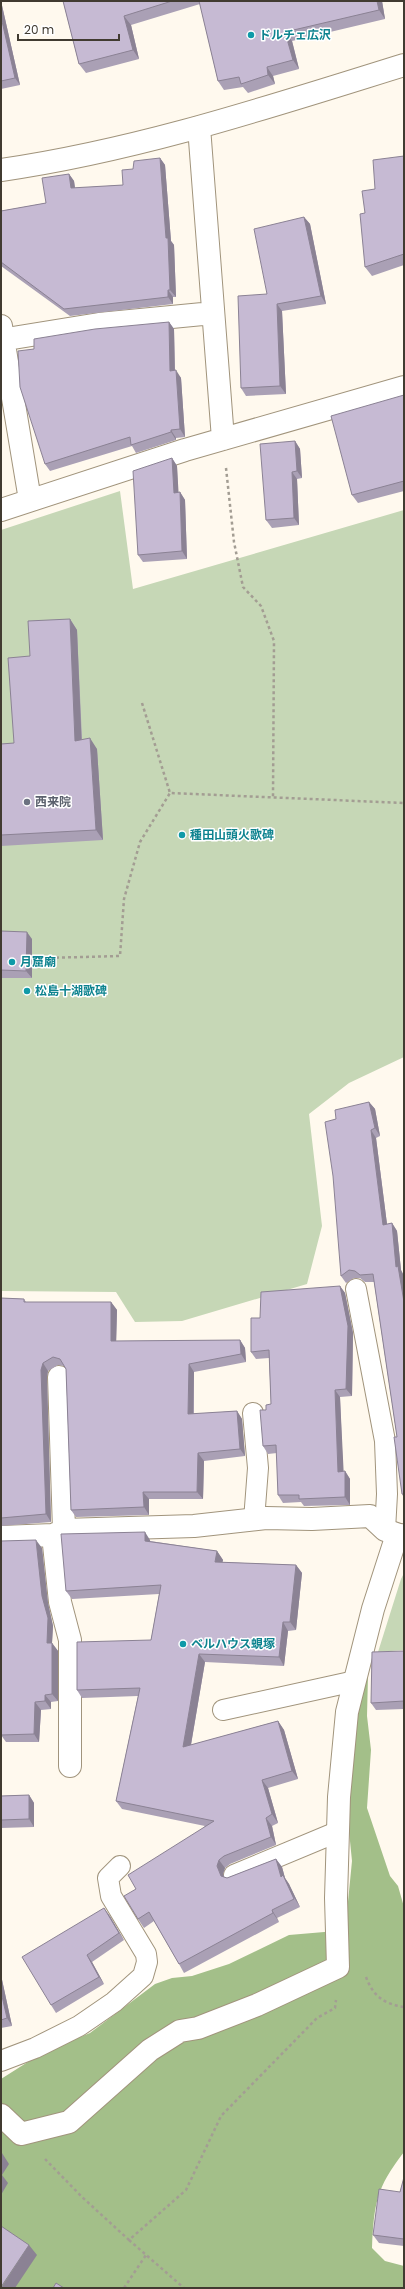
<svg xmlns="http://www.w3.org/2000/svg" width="405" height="2289" font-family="Poppins,'Noto Sans JP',sans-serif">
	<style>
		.green { fill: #c6d7b6 }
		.forest { fill: #a3bf89 }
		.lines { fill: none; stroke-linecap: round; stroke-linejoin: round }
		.service-casing { stroke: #a1947c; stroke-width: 22 }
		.minor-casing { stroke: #a1947c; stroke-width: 24 }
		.path { stroke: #a39d93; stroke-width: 2.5; stroke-dasharray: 3 3; stroke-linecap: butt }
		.service { stroke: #fff; stroke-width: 20 }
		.minor { stroke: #fff; stroke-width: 22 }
		.wall { fill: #aaa0b5 }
		.shaded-wall { fill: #8b8294 }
		.building { fill: #c6bad3; stroke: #8b8294 }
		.culture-dot { fill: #0f9aa8; stroke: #fff; stroke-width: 1.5 }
		.worship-dot { fill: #6b7280; stroke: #fff; stroke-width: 1.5 }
		.labels { text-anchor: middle; stroke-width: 3; stroke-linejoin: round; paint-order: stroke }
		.culture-label { font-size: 12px; font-weight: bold; fill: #0d838f; stroke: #fff; text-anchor: start }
		.worship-label { font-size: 12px; font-weight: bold; fill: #5b616d; stroke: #fff; text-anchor: start }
	</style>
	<rect width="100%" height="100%" fill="#fff9ee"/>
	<path class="green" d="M120,491L133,589L404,510V1057L349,1083L309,1114L322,1226L307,1284L182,1321L135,1322L116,1292L1,1291V530Z
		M404,1573V1650L378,1652L401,1579Z"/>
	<path class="forest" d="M368,1675L367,1716L371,1750L367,1808L390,1876L398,1886L404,1907V2152C376,2188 374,2204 372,2248L385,2261L404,2266V2288H1V2079L42,2053L90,2033L155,1984L172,1978L192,1976L229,1964L289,1935L336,1931L346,1922L352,1861L347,1811L359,1699Z"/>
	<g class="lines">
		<defs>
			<path id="service" d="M356,1289L385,1441L387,1494L385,1530
				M253,1413L258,1468L254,1520
				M223,1710L355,1681
				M234,1875L337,1832
				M1,2061L35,2048L79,2026L114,2002L143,1976L147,1962L146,1954L111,1896L108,1878L120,1866"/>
			<path id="minor" d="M199,127L223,439
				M1,170C139,150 272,106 404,65
				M1,326L30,500
				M1,340L99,324L213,313
				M1,510L185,450L404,387
				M59,1377L64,1530
				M53,1535L60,1602L70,1640V1766
				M1,1537L53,1535L64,1530L194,1526L266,1518L312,1519L370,1516L385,1530L402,1536
				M1,2115L21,2134L69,2122L150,2050L180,2031L198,2028L257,2005L338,1967L336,1898L339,1797L347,1712L373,1609L394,1544L404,1535"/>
		</defs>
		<use href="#service" class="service-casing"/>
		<use href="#minor" class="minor-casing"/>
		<path class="path" d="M226,468L234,542L243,587L261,606L274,641L273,797
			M142,703L170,793L404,803
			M44,958L120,956L124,899L140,842L170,793
			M366,1977C373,1996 384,2004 404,2007
			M45,2159L82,2197L129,2240L186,2190L221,2116L317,2018L335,2008L336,2000
			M129,2240L184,2288
			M124,2288L146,2255"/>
		<use href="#service" class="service"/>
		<use href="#minor" class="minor"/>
	</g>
	<path class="wall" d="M1,1L20,85L1,89Z
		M63,1H382L385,19L292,41L299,69L273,76L275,84L248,93L243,87L224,90L218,81L200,4L131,25L139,59L86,73L79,64Z
		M404,156V265L372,276L365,267V213L375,189Z
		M160,158L165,165L171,241L174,245L176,297H173V304L70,316L1,266V211L46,203L69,174L74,181L75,188L123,185L133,169Z
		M304,217L310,224L326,304L282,311L286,394L246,396L241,388L267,294Z
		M169,322L174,329L175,371L181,378L185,437L176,438V440L136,453L132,446L50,471L45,464L34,349Z
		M404,395V491L358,503L352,495Z
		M295,441L300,449L302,478L297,479L299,525L272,528L266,520Z
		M172,458L177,466L178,492H180L185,500L187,559L143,562L138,555Z
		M70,619L77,630L82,739L97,749L103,840L1,846V744L14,743L30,656Z
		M1,931L32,939V978H1Z
		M369,1102L375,1109L380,1136L376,1138L387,1224L392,1223L397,1231L401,1270L403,1274L404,1277V1498L402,1494L397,1437L374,1282H365L360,1278H354L346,1283L341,1276Z
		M340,1286L345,1293L353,1333L352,1396L340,1397L343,1472L345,1471L350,1479V1505L304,1506L301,1502L283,1503L278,1495L277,1453L268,1454L263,1446L266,1410L271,1404L269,1358L256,1359L251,1352L260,1318Z
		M1,1298L24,1299L26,1302H111L117,1310L116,1341L240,1340L245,1348L246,1362L194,1372V1414L237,1411L242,1419L245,1456L204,1461L203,1499H149V1515L76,1517L71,1510L66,1369L64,1366L58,1365L48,1371L47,1377L51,1522L1,1526Z
		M150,1540V1541L217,1551L223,1560L222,1562L296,1565L302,1573L296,1630L288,1631L284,1666L205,1662L191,1745L278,1721L284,1730L298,1779L268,1788L278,1823L272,1826L276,1845L230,1864L225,1868L223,1874L224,1877L227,1878L276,1859L282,1867L285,1878L289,1884L300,1907L277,1918L279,1922L184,1973L179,1964L154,1921L144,1928L138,1919L136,1889L205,1826L122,1809L116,1801L138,1696L82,1698L77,1690L151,1640L159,1594L72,1599L66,1591Z
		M1,1541L42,1548L48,1603L53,1626L52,1643L58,1651V1701L51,1702V1709L41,1710L39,1742H6L1,1735Z
		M404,1651V1709L376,1710L371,1703Z
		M29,1795L34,1803V1827L1,1828V1796Z
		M104,1908L124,1940L92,1962L104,1984L56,2013L51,2005Z
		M1,1975L12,2026L1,2028Z
		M404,2177V2246L379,2243L373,2235L400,2192Z"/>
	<path class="shaded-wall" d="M1,1L20,85L15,78L1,17Z
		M377,1H382L385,19L379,10Z
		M124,16L131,25L139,59L133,50Z
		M285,32L292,41L299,69L293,60Z
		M267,67L273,76L275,84L268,75Z
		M160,158L165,165L171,241L174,245L176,297L170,290Z
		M69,174L74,181L76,195L71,188Z
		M304,217L310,224L326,304L321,296Z
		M168,290L173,297V304L168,297Z
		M277,304L282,311L286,394L280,386Z
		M169,322L174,329L175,379L170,371Z
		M176,370L181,378L185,437L180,429Z
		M171,430L176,438V440L171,432Z
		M295,441L300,449L302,478L297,471Z
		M172,458L177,466L179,500L174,493Z
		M292,472L297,479L299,525L294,518Z
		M180,492L185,500L187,559L182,551Z
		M70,619L77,630L82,751L75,741Z
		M90,738L97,749L103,840L96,830Z
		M27,932L32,939V978L26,971Z
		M369,1102L375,1109L380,1136L375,1128Z
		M371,1130L376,1138L388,1232L383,1225Z
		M392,1223L397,1231L401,1270L403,1274L404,1277V1302L396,1267Z
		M340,1286L345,1293L353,1333L352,1396L346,1389Z
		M111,1302L117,1310L116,1349L111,1341Z
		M240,1340L245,1348L246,1362L241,1354Z
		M43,1363L48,1371L47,1377L51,1522L46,1514L41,1370Z
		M189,1364L194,1372L193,1422L188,1414Z
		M335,1390L340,1397L344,1479L338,1472Z
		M237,1411L242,1419L245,1456L240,1449Z
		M198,1453L204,1461L203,1499L197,1492Z
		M345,1471L350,1479V1505L345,1497Z
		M143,1492L149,1499V1515L144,1507Z
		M145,1532L150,1540L151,1549L145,1541Z
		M36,1540L42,1548L48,1603L53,1626L52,1643L58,1651V1701L52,1694Z
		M217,1551L223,1560L221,1570L215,1562Z
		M296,1565L302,1573L296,1630L290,1622Z
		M283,1622L288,1631L284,1666L279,1657Z
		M199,1654L205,1662L189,1756L183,1747Z
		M45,1695L51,1702V1709L45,1701Z
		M35,1702L41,1710L39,1742L34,1734Z
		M278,1721L284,1730L298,1779L292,1771Z
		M262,1780L268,1788L278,1823L272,1814Z
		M29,1795L34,1803V1827L29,1819Z
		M266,1818L272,1826L276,1845L271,1837Z
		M276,1859L282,1867L285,1878L289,1884L300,1907L281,1877Z
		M219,1860L225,1868L223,1874L227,1884L221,1876L217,1866Z
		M104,1908L110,1916L124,1940L119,1933Z
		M272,1910L277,1918L279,1922L273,1913Z
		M87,1955L92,1962L104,1984L99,1977Z
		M1,1975L12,2026L7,2018L1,1992Z
		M2,2153L9,2164L2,2175L8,2183L1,2195V2155Z
		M29,2245L37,2255L15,2288H1Z"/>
	<path class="building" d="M63,1H172L124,16L133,50L79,64Z
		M199,1H377L379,10L285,32L293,60L267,67L268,75L241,84L239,77L218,81Z
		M1,17L15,78L1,81Z
		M404,156V254L365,267L360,214L365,213L362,191L375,189L373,160Z
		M160,158L166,238H168L170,290H168V297L64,309L1,262V211L46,203L42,178L69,174L71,188L123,185L122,170L133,169L134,161Z
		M304,217L321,296L277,304L280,386L241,388L238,296L267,294L254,229Z
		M169,322L170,371L176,370L180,429L171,430V432L131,445L130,437L45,464L20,387L18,351L34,349V339L95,329Z
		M404,395V481L352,495L331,416Z
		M295,441L297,471L292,472L294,518L266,520L260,444Z
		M172,458L174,493L180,492L182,551L138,555L133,471Z
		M70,619L75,741L90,738L96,830L1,835V744L14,743L8,658L30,656L28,621Z
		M1,931L27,932L26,971L1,970Z
		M369,1102L375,1128L371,1130L383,1225L392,1223L396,1267L398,1266L404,1302V1494H402L394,1437H397L373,1274L360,1275L355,1271L349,1270L341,1276L333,1176L325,1122L336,1119L335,1110Z
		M340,1286L348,1326L346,1389L335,1390L338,1472L345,1471V1497L299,1499V1495H278L276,1445L263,1446L260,1410H266V1405L271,1404L269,1350L251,1352V1318H260L261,1292Z
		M1,1298L24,1299V1302H111V1341L240,1340L241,1354L189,1364L188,1414L237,1411L240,1449L198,1453L197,1492H143L144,1507L71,1510L66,1369L60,1359L53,1357L43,1363L41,1370L46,1514L1,1518Z
		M145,1532V1541L217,1551L215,1562L296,1565L290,1622H283L279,1657L199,1654L183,1747L278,1721L292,1771L262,1780L272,1814L266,1818L271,1837L224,1856L219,1860L217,1866L221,1876L227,1878L276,1859L281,1877L283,1875L294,1899L272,1910L273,1913L179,1964L149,1912L138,1919L124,1896L136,1889L128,1875L214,1821L116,1801L140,1688L77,1690V1642L151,1640L161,1585L66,1591L61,1534Z
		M36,1540L42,1596L48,1618L47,1643H52V1694L45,1695V1701L35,1702L34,1734L1,1735V1541Z
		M404,1651V1701L371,1703L372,1652Z
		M29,1795V1819L1,1820V1796Z
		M104,1908L119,1933L87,1955L99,1977L51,2005L22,1957Z
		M1,1992L7,2018L1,2020Z
		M404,2177V2239L373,2235L379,2189L400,2192Z
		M1,2226L29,2245L1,2287Z
		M56,2283L64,2288H53Z"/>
	<g class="culture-dot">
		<circle cx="251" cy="35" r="4"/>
		<circle cx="182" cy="835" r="4"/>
		<circle cx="12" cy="962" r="4"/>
		<circle cx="27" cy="991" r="4"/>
		<circle cx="183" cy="1644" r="4"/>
	</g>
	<circle class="worship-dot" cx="27" cy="802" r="4"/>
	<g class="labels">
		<g class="culture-label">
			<text x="259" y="39">ドルチェ広沢</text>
			<text x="190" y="839">種田山頭火歌碑</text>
			<text x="20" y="966">月窟廟</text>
			<text x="35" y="995">松島十湖歌碑</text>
			<text x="191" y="1648">ベルハウス蜆塚</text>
		</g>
		<g class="worship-label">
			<text x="35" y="806">西来院</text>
		</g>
	</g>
	<rect width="405" height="2289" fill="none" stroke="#413b31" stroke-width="4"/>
	<path d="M18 34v6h101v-6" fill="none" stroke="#413b31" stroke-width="2"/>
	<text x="24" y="34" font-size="12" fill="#413b31" stroke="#ffffff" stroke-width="3" paint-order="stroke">20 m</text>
</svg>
